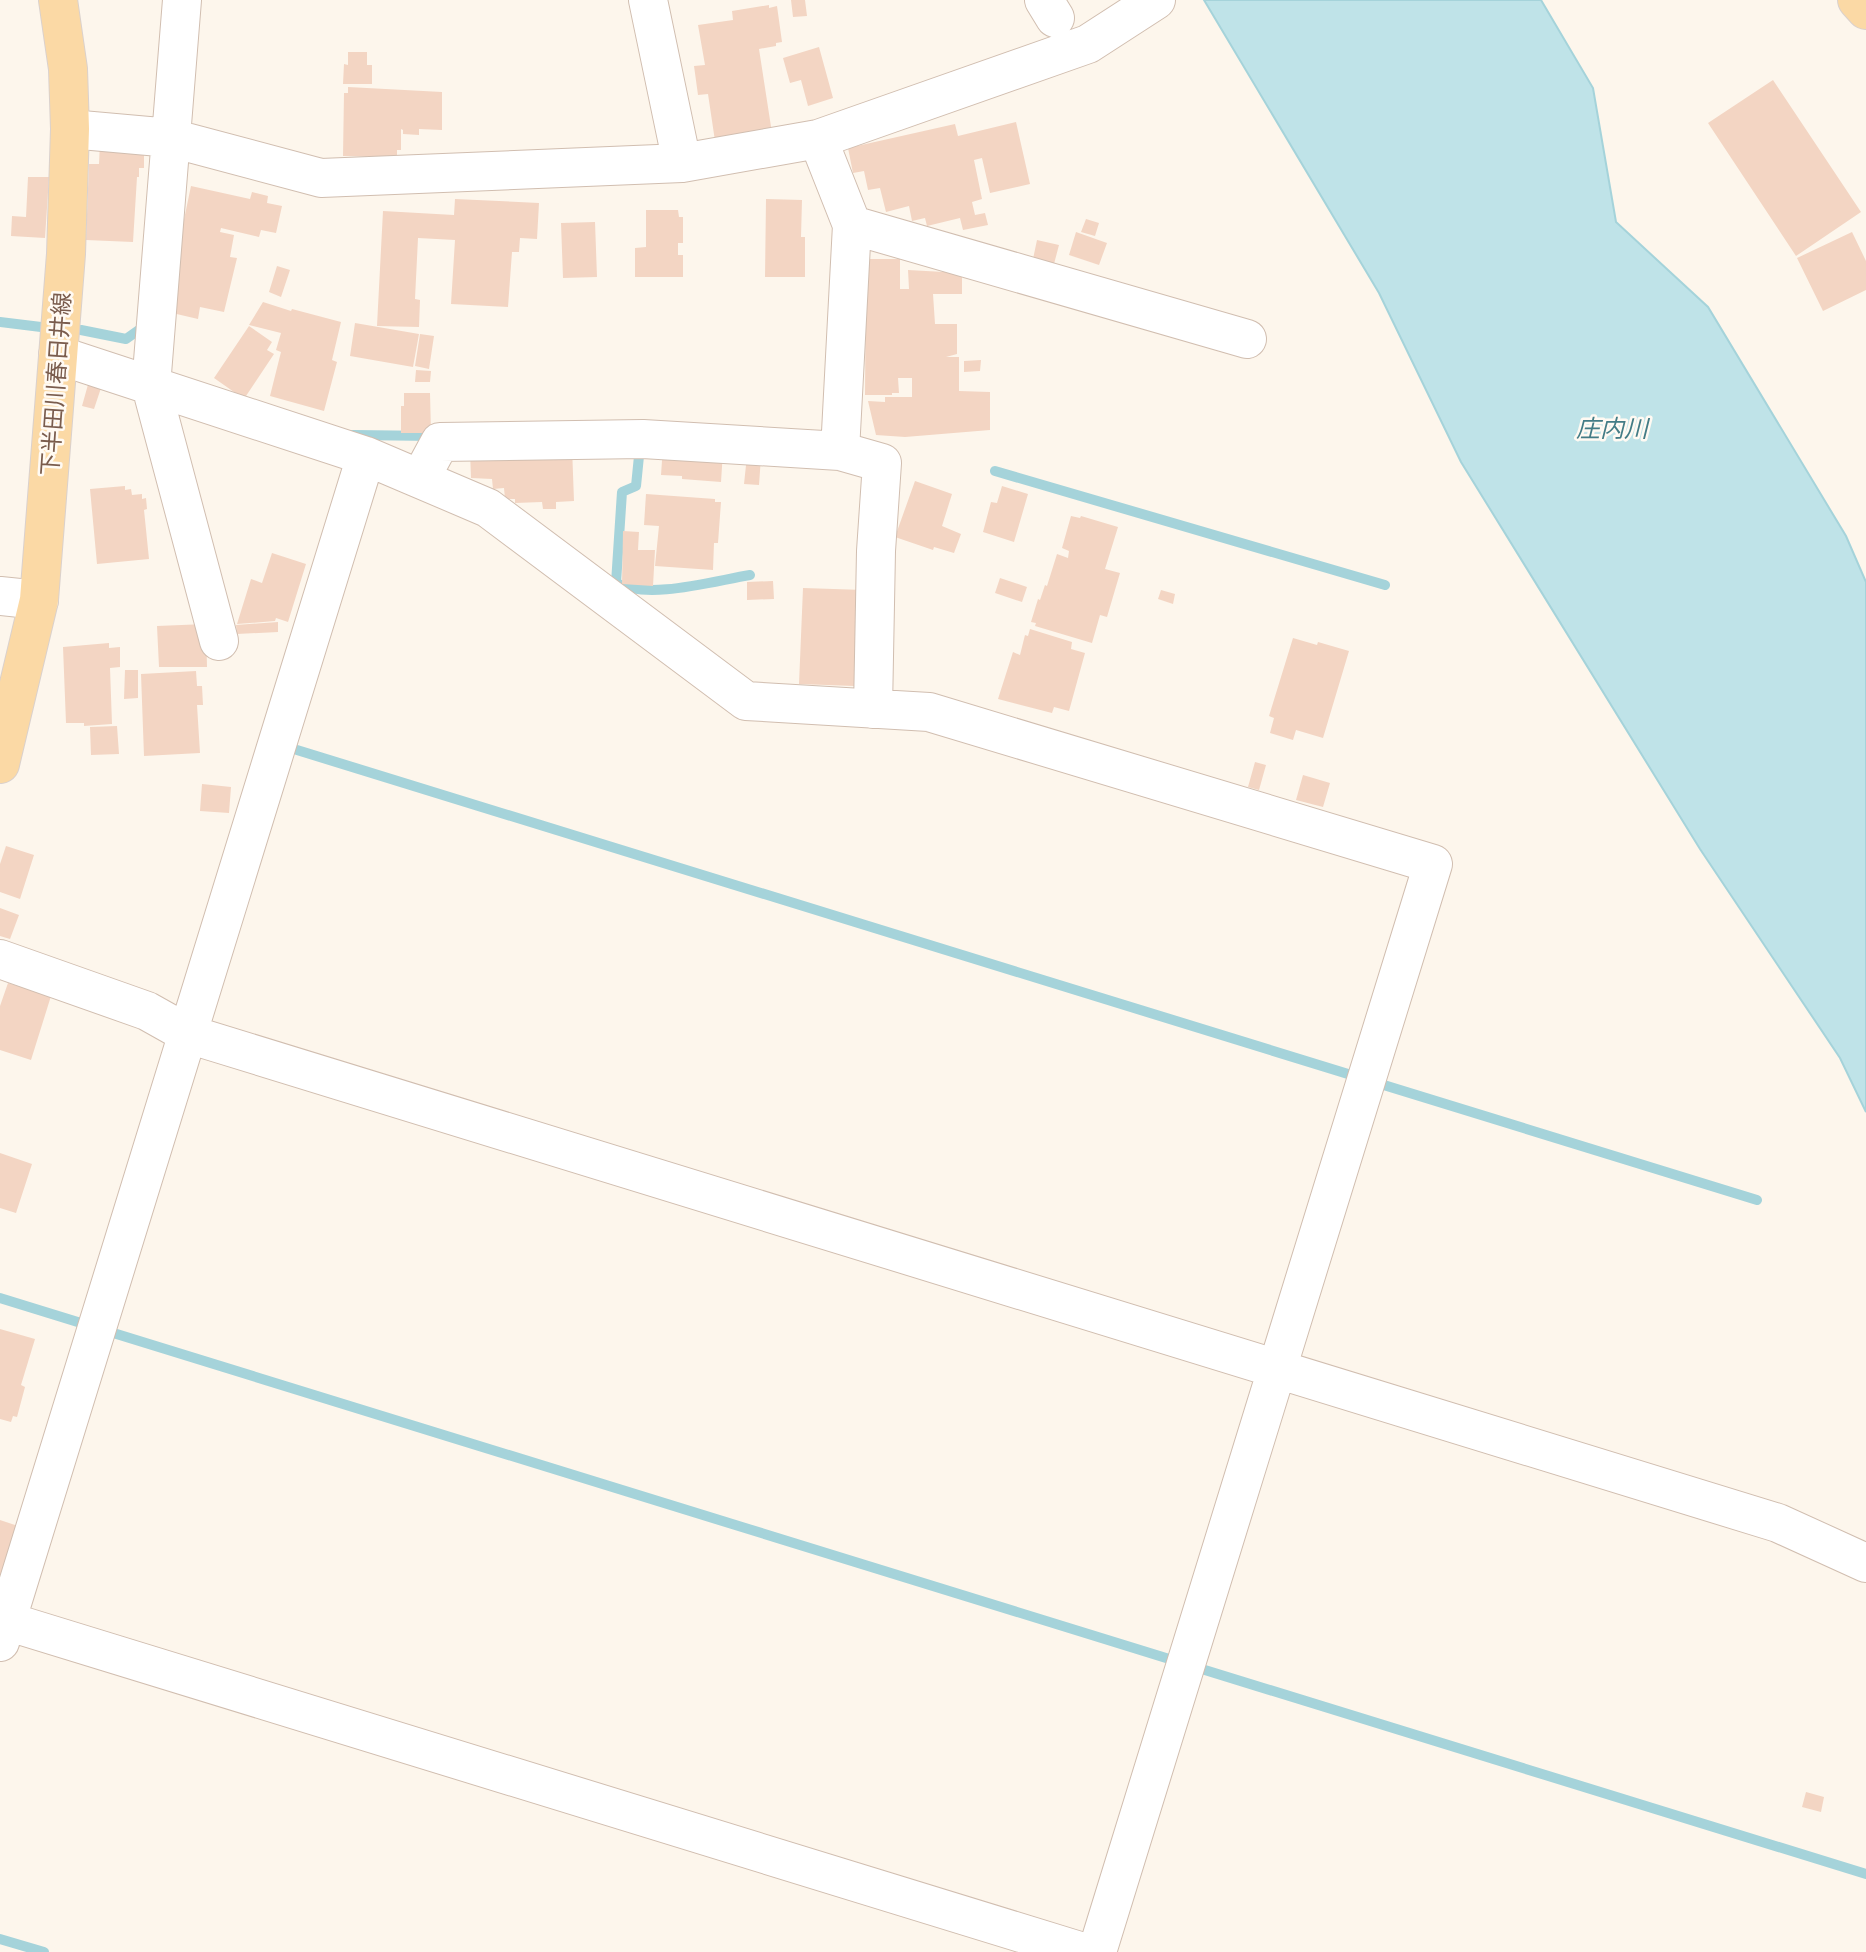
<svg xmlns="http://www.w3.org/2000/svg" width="1866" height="1952" font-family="Raleway,'Noto Sans JP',sans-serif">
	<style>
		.water { fill: #bfe3e8; stroke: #a5d3da; stroke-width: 2 }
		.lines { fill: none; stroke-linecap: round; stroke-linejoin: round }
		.stream { stroke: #a5d3da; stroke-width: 10 }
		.building { fill: #f3d5c3 }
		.minor-casing { stroke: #d1beb0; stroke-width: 40 }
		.major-casing { stroke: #dad1cd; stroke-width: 40 }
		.minor { stroke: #fff; stroke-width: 38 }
		.major { stroke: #fbd9a5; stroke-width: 38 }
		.labels { text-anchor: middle; stroke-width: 5; stroke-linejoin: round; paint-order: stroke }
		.street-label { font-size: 23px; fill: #7a5c4d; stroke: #fffaf3 }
		.water-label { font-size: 24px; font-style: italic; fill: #437c86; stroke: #fffaf3 }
	</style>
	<rect width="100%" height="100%" fill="#fdf6ec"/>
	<path class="water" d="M1204,0H1541L1593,88L1616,222L1708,307L1846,536L1866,582V1112L1840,1058L1700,849L1461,462L1379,293Z"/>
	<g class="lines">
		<path class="stream" d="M0,322L41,327
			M81,330L126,339L143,327L144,325
			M353,435L435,436
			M640,446L636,486L622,492L616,583C649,600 713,581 750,575
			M995,471L1385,585
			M297,750L1757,1200
			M0,1298L1866,1874
			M0,1939L44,1952"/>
	</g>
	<path class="building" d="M791,0H805L807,16L793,17Z
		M769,5V8L777,6L782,42L776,43V46L759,49L772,133L715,141L708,94L698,95L694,66L705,65L698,25L733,20L732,11Z
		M819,47L833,98L808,106L801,80L790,83L783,58Z
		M348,52H367V65H372V84H343L344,64L348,65Z
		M1773,80L1861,212L1796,256L1708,123Z
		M348,87L442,92V130L419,129V135L403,134V130L401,129V150H397V157L343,156L344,93H348Z
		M1016,122L1030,184L990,193L982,158L974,160L982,199L972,202L975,215L985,213L988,225L963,230L960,218L927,226L925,218L912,221L909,206L886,212L880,188L868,190L864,171L853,173L848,148L955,124L958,136Z
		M100,143L144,145V168H139V177H137L133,242L86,240L89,164H99Z
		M28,177H49L45,238L11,236L12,216L26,217Z
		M191,186L250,199L252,192L268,196L267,203L282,206L276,233L261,230L259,237L221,228L220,232L234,235L230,257L237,258L224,312L200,307L198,319L168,312V296Z
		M455,199L539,203L537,239L520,238L519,252H512L508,307L451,304L455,240L418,238L415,299L420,300L419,327L377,326L383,211L454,215Z
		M766,199L802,200L801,237H805V277H765Z
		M646,210H678L679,217H683V243H678V255H683V277H635V248L646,247Z
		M1086,219L1099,223L1095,236L1081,232Z
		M595,222L597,277L563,278L561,223Z
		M1076,232L1107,243L1099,265L1069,255Z
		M1852,232L1866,261V290L1823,311L1797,258Z
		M1037,240L1059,245L1054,264L1033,259Z
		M866,259H900V289H909L908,270L962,273V294H933L935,324H957V354L946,357H959V391L990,392V430L905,437L876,435L868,401L885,402V397H912V378H898L899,393H892V395H865Z
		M277,266L290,270L281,297L269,292Z
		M263,302L291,311L292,309L341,322L332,360L337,362L324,411L270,396L281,352L276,350L281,333L249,325Z
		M355,323L419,334L413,367L350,356Z
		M249,326L272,342L267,350L274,354L244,399L214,378Z
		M420,334L434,336L429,369L415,366Z
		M981,360L980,371L964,372V361Z
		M416,370L431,371L430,382H415Z
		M89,381L102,385L94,409L82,406Z
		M404,393H430L431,433H401V406H404Z
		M663,446L723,451L721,482L682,479V476L661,475Z
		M572,447L574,501L556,502V509H543L542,502L515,503V499H505L504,488L493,489L492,479L471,478L470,451Z
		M747,456L761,457L759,485L744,484Z
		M915,481L952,494L942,526L961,534L954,553L934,547L933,550L895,537Z
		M125,486V490L131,489L132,495L142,494V499L146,498L147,509L144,510L149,559L97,564L90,489Z
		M1002,486L1028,494L1014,542L983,532L991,502L997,503Z
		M646,494L715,499V502H721L718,543H714L713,570L655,566L659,526L644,525Z
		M1071,516L1080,518L1081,516L1118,527L1105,569L1120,573L1107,617L1100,615L1092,643L1035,626L1036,623L1031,622L1038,599L1040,600L1045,585L1047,586L1057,554L1068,558L1069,551L1062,548Z
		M623,531L639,532L638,550H655L653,586L622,584Z
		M272,553L306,564L288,622L276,618L275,621L237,624L251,579L262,583Z
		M1000,578L1027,587L1022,602L995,593Z
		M773,581L774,599L747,600V582Z
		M803,588L864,590L855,643L854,686L799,684Z
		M1161,590L1175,594L1173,604L1158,599Z
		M278,622V632L237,634L236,625Z
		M206,624L207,667H159L157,626Z
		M1030,629L1072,642L1071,649L1085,653L1069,711L1054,707L1052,713L998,699L1013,652L1020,655L1025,635L1028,636Z
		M1293,638L1317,645L1318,642L1349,651L1323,738L1296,730L1293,740L1270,733L1274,718L1269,716Z
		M109,643V648L120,647V667L110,668L112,724L84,726V723H66L63,647Z
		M125,670H138V698L124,699Z
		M196,671L197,686H202L203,705H197L200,753L144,756L141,674Z
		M117,726L119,754L91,755L90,727Z
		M1255,762L1266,765L1259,790L1248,787Z
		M1303,775L1330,783L1323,807L1296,800Z
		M202,784L231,787L229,813L200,811Z
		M6,846L34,855L20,899L0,892V864Z
		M0,908L19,915L10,939L0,936Z
		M8,983L51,996L31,1060L0,1050V1006Z
		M0,1153L32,1164L16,1213L0,1208Z
		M0,1329L35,1339L21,1385L25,1387L17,1417L13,1416L11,1422L0,1419Z
		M0,1520L18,1526L0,1580Z
		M1806,1792L1824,1797L1821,1812L1802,1807Z"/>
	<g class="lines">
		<defs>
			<path id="minor" d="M182,0L151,386L219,641
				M648,0L682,163
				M1044,0L1055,18
				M70,129L171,138L321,178L682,163L818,139L1088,44L1156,0
				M818,139L852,225L840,451L882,463L876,551L873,709
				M852,225L1247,339
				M58,355L366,456L488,508L746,701L929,712L1433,864L1097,1952
				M420,479L440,442L643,439L840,451
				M0,596L39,600
				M0,959L147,1011L188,1034L1778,1523L1866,1563
				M0,1619L1083,1952
				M0,1642L366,456"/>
			<path id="major" d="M1857,0L1866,10
				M0,764L39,600L66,254L70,129L68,69L58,0"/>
		</defs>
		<use href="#minor" class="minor-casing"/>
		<use href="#major" class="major-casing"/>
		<use href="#minor" class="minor"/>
		<use href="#major" class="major"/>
	</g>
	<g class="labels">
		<g class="street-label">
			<text transform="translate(56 384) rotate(-86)" y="8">下半田川春日井線</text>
		</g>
		<g class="water-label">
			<text x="1612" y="437">庄内川</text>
		</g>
	</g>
</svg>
